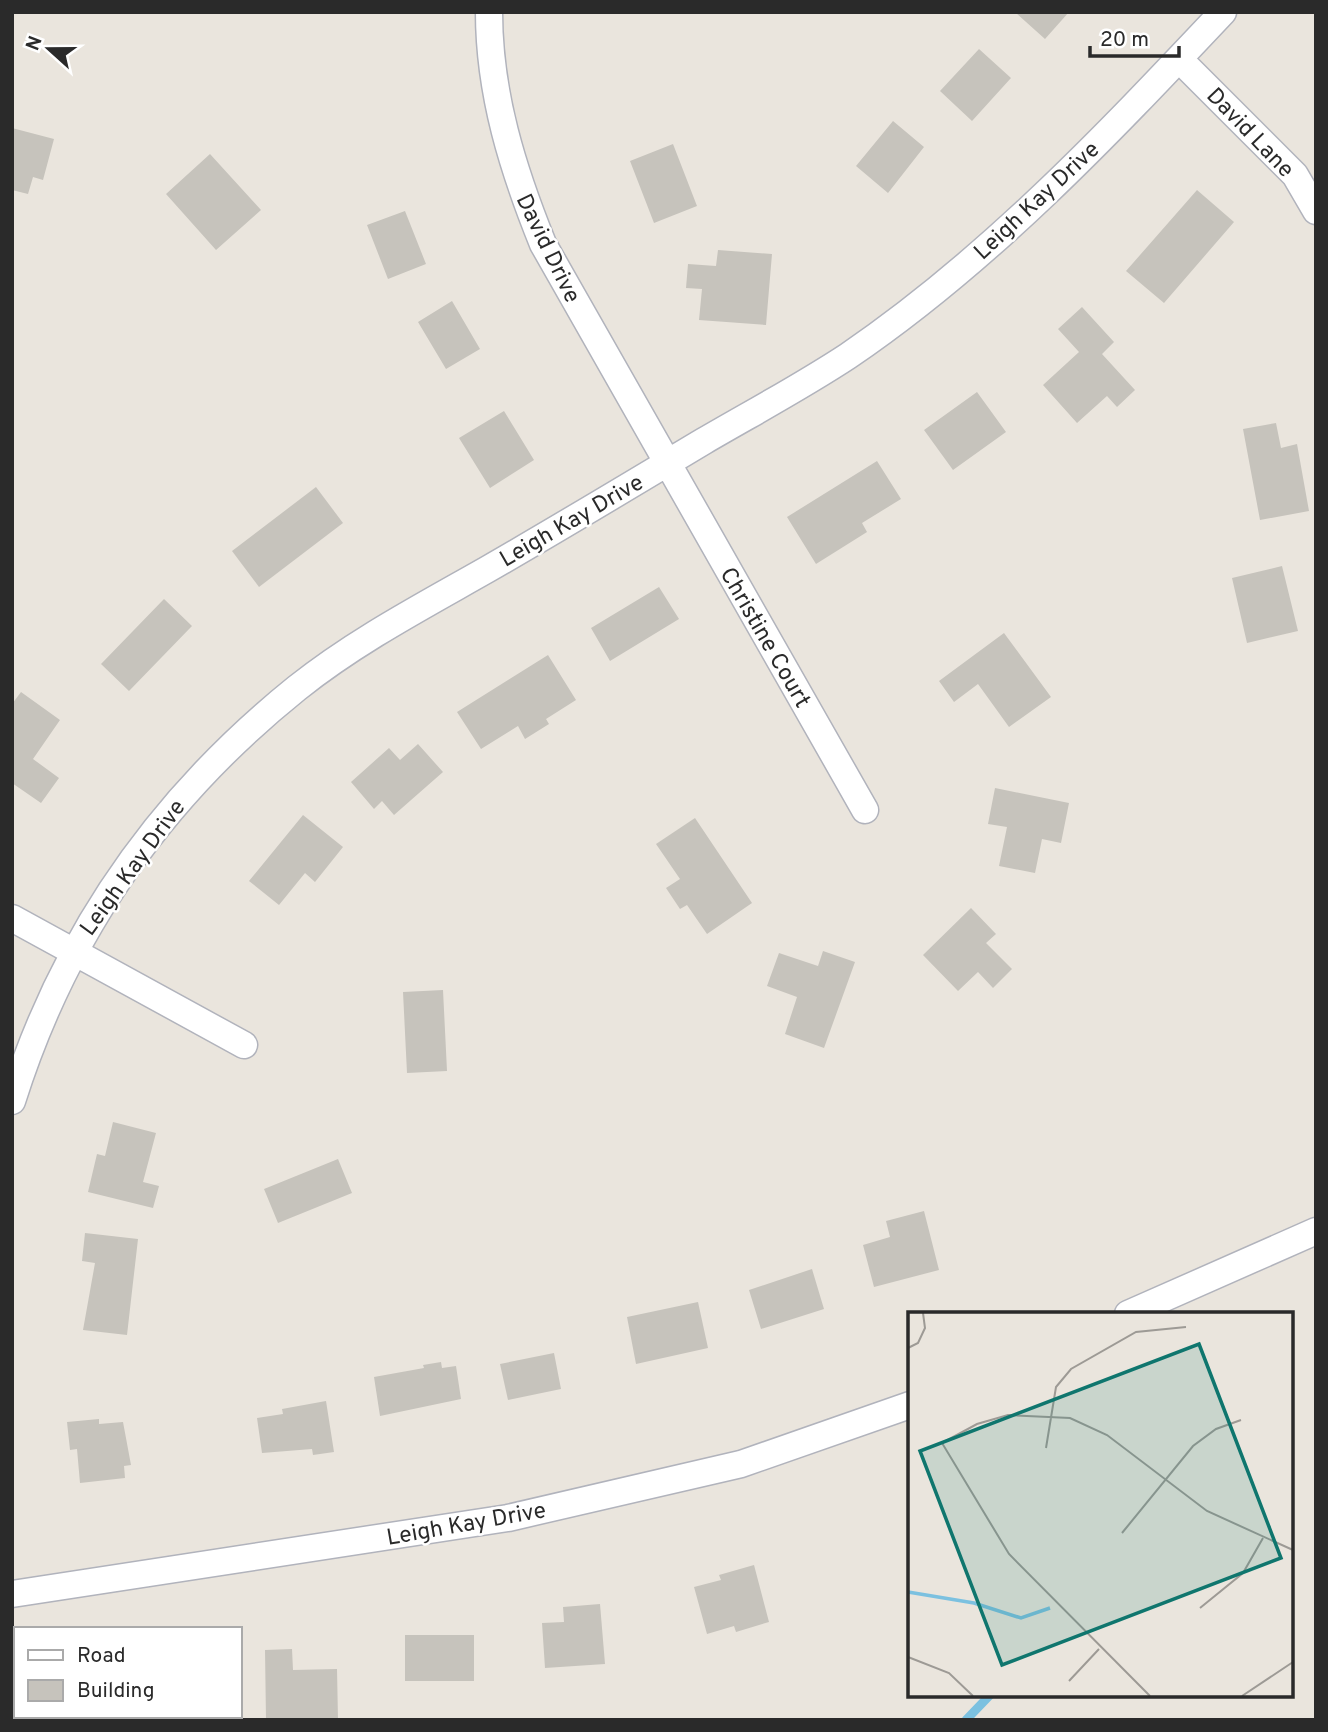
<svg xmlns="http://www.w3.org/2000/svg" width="1328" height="1732" font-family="Overpass,sans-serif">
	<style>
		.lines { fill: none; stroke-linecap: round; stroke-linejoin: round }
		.stream { stroke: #7cc1e0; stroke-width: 9 }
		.building { fill: #c6c3bc }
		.minor-casing { stroke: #b1b3bc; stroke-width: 29 }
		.minor { stroke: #fff; stroke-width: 26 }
		.labels { text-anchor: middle; stroke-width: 5; stroke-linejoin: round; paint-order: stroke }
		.street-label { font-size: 23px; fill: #2a2a2a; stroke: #fff }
		.inset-river { fill: none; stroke: #7cc1e0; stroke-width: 3.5 }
		.inset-road { fill: none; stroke: #9d9a95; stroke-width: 2 }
		.view { fill: #0f766e; fill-opacity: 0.15; stroke: #0f766e; stroke-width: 3.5 }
		.inset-edge { fill: none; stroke: #2a2a2a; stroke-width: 3.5 }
	</style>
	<rect width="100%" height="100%" fill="#eae5dd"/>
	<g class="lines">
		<path class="stream" d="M966,1720L990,1695"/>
	</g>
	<path class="building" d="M1015,12H1069L1045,39Z
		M979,49L1011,78L972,121L940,91Z
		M893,121L924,147L888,193L856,166Z
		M12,128L54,139L43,180L33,177L28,194L12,190Z
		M673,144L697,206L654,223L630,161Z
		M210,154L261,210L216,250L166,194Z
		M1197,190L1234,222L1164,303L1126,271Z
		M405,211L426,264L388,279L367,225Z
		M718,250L772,254L766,325L699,320L702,289L686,288L688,264L716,266Z
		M452,301L480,349L446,369L418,322Z
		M1082,307L1114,342L1102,354L1135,390L1117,407L1107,396L1077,423L1043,385L1079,352L1058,329Z
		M977,392L1006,432L953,470L924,430Z
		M504,411L534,460L490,488L459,438Z
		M1276,423L1281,448L1297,444L1309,511L1260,520L1243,429Z
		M877,461L901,499L862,523L867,532L816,564L787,517Z
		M316,487L343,523L259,587L232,551Z
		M1282,566L1298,631L1247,643L1232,578Z
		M659,587L679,619L610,661L591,628Z
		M164,599L192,626L129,691L101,664Z
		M1004,633L1051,697L1009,727L978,684L954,702L939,681Z
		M548,655L576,700L546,719L549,724L525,739L518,726L481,749L457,712Z
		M21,692L60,720L33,759L59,778L41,803L12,783V704Z
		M418,744L443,772L394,815L382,801L374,809L351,782L389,748L400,760Z
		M995,788L1069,803L1061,843L1042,839L1035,873L999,866L1007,827L988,824Z
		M303,815L343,847L315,882L305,873L279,905L249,881Z
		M695,818L752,903L707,934L687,905L680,909L666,888L680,879L656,844Z
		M971,908L996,934L986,943L1012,969L993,988L978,972L958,991L923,955Z
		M823,951L855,962L824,1048L785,1034L797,997L767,986L779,953L818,966Z
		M443,990L447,1071L407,1073L403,992Z
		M113,1122L156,1133L143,1182L159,1186L153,1208L88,1192L97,1154L105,1156Z
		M338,1159L352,1193L278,1223L264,1189Z
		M924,1211L939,1270L874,1287L863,1245L890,1237L886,1221Z
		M85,1233L138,1239L127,1335L83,1330L95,1263L82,1261Z
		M812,1269L824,1309L761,1329L749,1290Z
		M698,1302L708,1348L636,1364L627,1317Z
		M554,1353L561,1389L508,1400L500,1364Z
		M441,1362L442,1368L456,1366L461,1399L380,1416L374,1377L424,1368L423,1365Z
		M326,1401L334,1452L313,1455L312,1449L262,1453L257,1418L283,1414L282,1409Z
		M99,1419V1424L123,1422L131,1465L124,1466L125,1478L80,1483L77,1449L70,1450L67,1422Z
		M754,1565L769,1622L736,1632L734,1626L707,1634L694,1587L721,1580L719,1575Z
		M600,1604L605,1664L545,1668L542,1623L564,1622L563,1607Z
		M405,1635H474V1681H405Z
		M292,1649L293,1670L337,1669L338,1720H266L265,1650Z
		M16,1715L68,1716L69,1720H12Z
		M131,1716H205V1720H131Z"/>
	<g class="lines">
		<defs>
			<path id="minor" d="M489,12C489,94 513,170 543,244L865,810
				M1179,59L1295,175L1316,211
				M12,918L244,1045
				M12,1101C65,933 160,798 297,688C356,641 423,606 488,569C561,527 632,484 704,441C752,413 801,387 848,356C989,260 1106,136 1223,12
				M1128,1314L1316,1231
				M12,1594L508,1518L741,1464L910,1405"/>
		</defs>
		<use href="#minor" class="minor-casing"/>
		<use href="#minor" class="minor"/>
	</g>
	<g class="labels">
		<g class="street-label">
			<text transform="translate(1251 132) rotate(46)" y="8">David Lane</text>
			<text transform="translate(1036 200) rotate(-43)" y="8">Leigh Kay Drive</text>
			<text transform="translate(549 248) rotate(64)" y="8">David Drive</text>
			<text transform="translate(571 520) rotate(-30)" y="8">Leigh Kay Drive</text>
			<text transform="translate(766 637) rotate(60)" y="8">Christine Court</text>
			<text transform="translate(132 867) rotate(-54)" y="8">Leigh Kay Drive</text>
			<text transform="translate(466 1523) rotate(-10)" y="8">Leigh Kay Drive</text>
		</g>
	</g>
	<g transform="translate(908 1312)">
		<rect width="385" height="385" fill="#eae5dd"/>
		<path class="inset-river" d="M0,280L66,291L113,306L142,296"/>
		<path class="inset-road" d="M0,36L10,31L17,16L15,1M138,136L148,75L163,57L228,20L278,15M214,221L285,134L308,117L333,108M292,296L335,261L355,226M0,345L41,361L65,384M161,369L191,337M242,384L101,242L34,131L69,112L100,103L162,106L199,123L299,199L385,238M334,384L385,350"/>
		<path class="view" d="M291,32L373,246L94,353L12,139Z"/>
		<rect width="385" height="385" class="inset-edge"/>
	</g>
	<rect width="1328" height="1732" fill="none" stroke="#2a2a2a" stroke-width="28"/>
	<rect x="14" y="1627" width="228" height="91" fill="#ffffff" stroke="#aaaaaa" stroke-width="2"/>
	<rect x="28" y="1650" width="35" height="10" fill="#ffffff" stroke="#aaaaaa" stroke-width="2"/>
	<text x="77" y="1662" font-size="21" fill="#2a2a2a">Road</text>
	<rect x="28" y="1680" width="35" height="21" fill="#c6c3bc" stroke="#aaaaaa" stroke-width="2"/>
	<text x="77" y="1697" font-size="21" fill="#2a2a2a">Building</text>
	<g transform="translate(49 49) rotate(291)" stroke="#ffffff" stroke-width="5" paint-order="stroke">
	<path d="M0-5L12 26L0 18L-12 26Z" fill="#2a2a2a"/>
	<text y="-10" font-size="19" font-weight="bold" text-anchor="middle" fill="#2a2a2a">N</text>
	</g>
	<path d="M1090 46v10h89v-10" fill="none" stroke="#2a2a2a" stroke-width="3.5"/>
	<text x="1100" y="46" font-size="21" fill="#2a2a2a" stroke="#ffffff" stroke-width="5" paint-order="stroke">20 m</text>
</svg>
